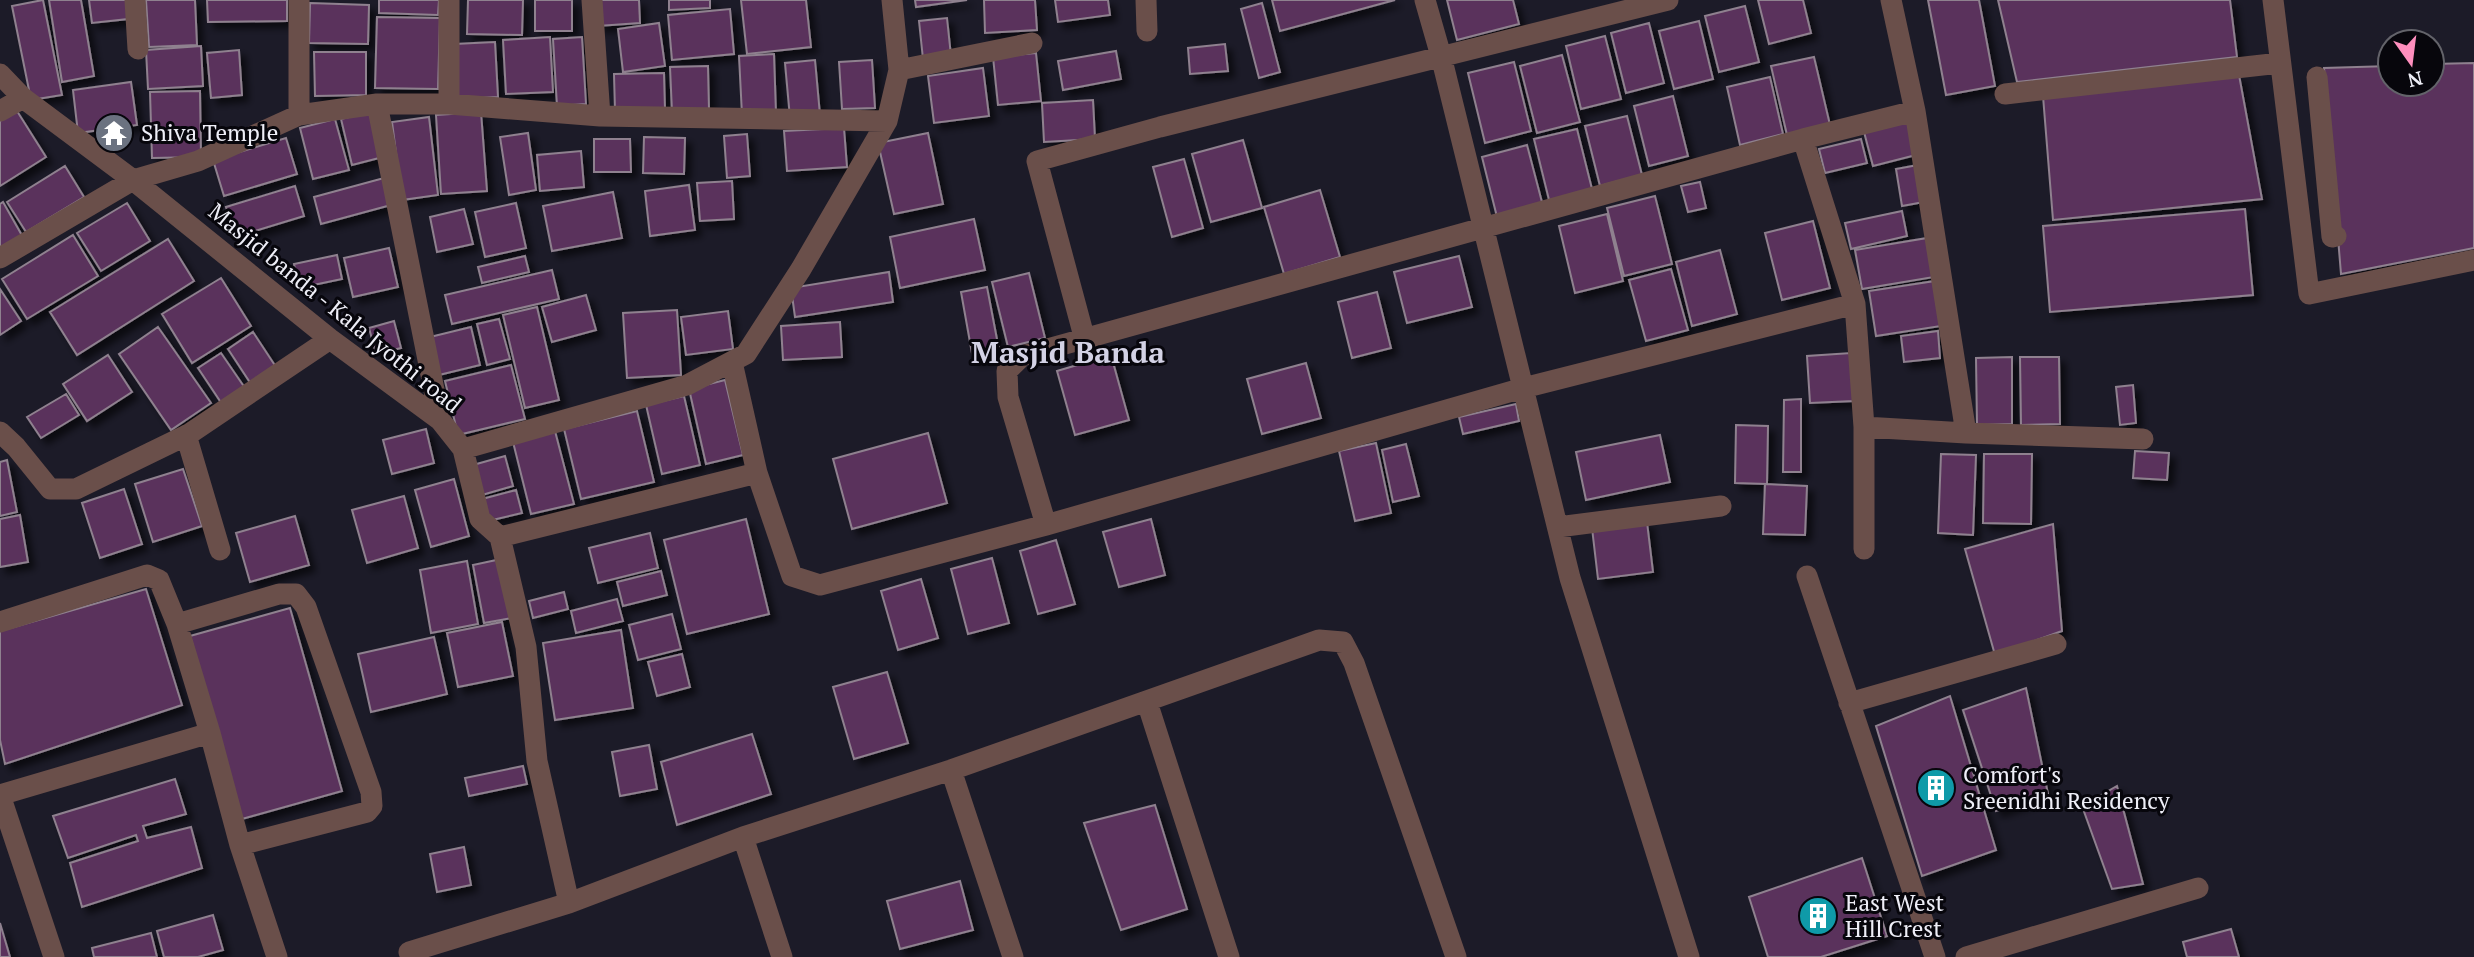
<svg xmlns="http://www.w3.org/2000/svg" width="2474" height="957" font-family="'PT Serif',serif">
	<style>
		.building { fill: #5a325b; stroke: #8f818f; stroke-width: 2; filter: url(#shadow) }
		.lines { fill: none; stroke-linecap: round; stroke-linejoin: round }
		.street { stroke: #6a4f4a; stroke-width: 21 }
		.labels { text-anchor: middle; stroke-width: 6; stroke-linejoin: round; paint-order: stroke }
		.poi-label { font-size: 23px; fill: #eeeef7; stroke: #07060c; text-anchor: start }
		.street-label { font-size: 23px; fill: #eeeef7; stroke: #07060c }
		.district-label { font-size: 30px; font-weight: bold; fill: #d3d2e5; stroke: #07060c }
	</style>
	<defs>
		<filter id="shadow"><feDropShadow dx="6" dy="6" stdDeviation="3.5" flood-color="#0009"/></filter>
	</defs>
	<rect width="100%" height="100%" fill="#1c1b28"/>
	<path class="building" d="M43,0L62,95L31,100L12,6Z
		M49,0H81L94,76L62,82Z
		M89,0H126L128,19L92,23Z
		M146,0H195L197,45L149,47Z
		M207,0H287V21L208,22Z
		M379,0H439L438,15L379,13Z
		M468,0H523L522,35L467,34Z
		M535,0H572V31H535Z
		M596,0H639L640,23L598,26Z
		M669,0H710V8L669,10Z
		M741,0H806L811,47L747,54Z
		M915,0H967L916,7Z
		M984,0H1035L1037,30L985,33Z
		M1055,0H1108L1110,15L1058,22Z
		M1272,0H1395L1280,31Z
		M1447,0H1513L1519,24L1457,40Z
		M1758,0H1803L1811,33L1769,44Z
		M1928,0H1979L1995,86L1946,95Z
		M1998,0H2230L2237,57L2017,82Z
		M310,3L369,5L368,44L309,43Z
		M1262,3L1280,72L1259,78L1241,9Z
		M1745,6L1759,62L1719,72L1705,16Z
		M730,9L734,54L672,60L668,15Z
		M377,17L440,18L438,89L375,88Z
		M947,18L951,56L923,59L919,21Z
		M1699,21L1713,79L1674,89L1659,31Z
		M659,23L665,66L623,72L618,29Z
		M1649,23L1664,83L1626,93L1611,33Z
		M1605,36L1621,99L1581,109L1566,46Z
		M550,37L553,92L506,94L503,40Z
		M582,37L586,104L557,106L553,39Z
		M495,42L498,97L456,99L454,44Z
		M1225,44L1228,71L1190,74L1188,48Z
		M201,46L203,86L148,89L146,50Z
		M239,50L242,95L211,98L207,53Z
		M1116,51L1121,79L1063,90L1058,61Z
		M314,52H366V95L315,96Z
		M1036,53L1041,101L998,105L993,57Z
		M774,54L776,114L742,115L739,56Z
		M1562,55L1580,122L1537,133L1520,66Z
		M1814,57L1830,125L1787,135L1771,66Z
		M815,60L820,115L790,118L785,63Z
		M872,60L875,108L842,109L839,62Z
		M1514,62L1531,131L1485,143L1468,73Z
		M2474,63V248L2341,274L2324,68L2390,66V84H2432V64Z
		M708,66L709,110L672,112L670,67Z
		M983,68L989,116L934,123L928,76Z
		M664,73L665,110L615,111L614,74Z
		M2239,75L2262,199L2053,220L2043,96Z
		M1770,77L1783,134L1740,145L1727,87Z
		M131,82L137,125L78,133L73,90Z
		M200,91L201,157L152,158L150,92Z
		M1673,96L1688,156L1649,166L1634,106Z
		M1093,100L1095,139L1044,142L1042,103Z
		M17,111L46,157L0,186V121Z
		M373,111L383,157L352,165L341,119Z
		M481,112L487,191L441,194L436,115Z
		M1627,116L1642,175L1600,186L1585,126Z
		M429,117L438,195L402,200L392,122Z
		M335,119L349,170L313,179L300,128Z
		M1908,121L1916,155L1873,166L1864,132Z
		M844,128L847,167L787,171L784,131Z
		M1577,129L1593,193L1550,204L1534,139Z
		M528,133L536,190L509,195L500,137Z
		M928,133L943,204L894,214L878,143Z
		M747,134L750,176L727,178L724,136Z
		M644,137L685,138L684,174L643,173Z
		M286,138L297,174L224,196L213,160Z
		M594,139H630L631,172H594Z
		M1861,139L1867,163L1825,173L1819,149Z
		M1243,140L1262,208L1211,222L1192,154Z
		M1527,145L1543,206L1497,217L1482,157Z
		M581,151L584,187L540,191L537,155Z
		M1184,159L1203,228L1172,237L1153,167Z
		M1918,165L1924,202L1902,206L1896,169Z
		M65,166L84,197L26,232L7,202Z
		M384,178L391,205L321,224L314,197Z
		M732,181L734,219L700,221L697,183Z
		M1700,182L1706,208L1688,212L1681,186Z
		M689,185L695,230L650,236L645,191Z
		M295,186L304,216L235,237L226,207Z
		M1320,190L1340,257L1284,274L1264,207Z
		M613,192L622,238L552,251L543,206Z
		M1655,196L1672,264L1624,276L1607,208Z
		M3,202L24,239L0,253V204Z
		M127,203L150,241L101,271L77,233Z
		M516,203L526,248L485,257L475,212Z
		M464,209L473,244L437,252L430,217Z
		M2245,209L2253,295L2050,312L2043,226Z
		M1902,211L1907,236L1851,249L1845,223Z
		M1607,214L1623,281L1575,293L1559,226Z
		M974,219L985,270L900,288L890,237Z
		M1813,221L1830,288L1782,300L1765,233Z
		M73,235L98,276L27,319L2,279Z
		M1927,238L1934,277L1862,289L1855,250Z
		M168,239L194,281L77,355L50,312Z
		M389,248L398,287L353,297L344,258Z
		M1720,250L1737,314L1692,326L1676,262Z
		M337,255L342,279L299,288L294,264Z
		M525,256L529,272L482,283L478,267Z
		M1459,256L1472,307L1407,323L1394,272Z
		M1671,269L1688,330L1646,341L1629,280Z
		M552,270L559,299L452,324L445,295Z
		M889,272L893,302L795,317L791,288Z
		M1029,273L1045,338L1008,347L992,282Z
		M221,278L251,326L192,363L162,314Z
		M1935,281L1941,326L1876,336L1869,291Z
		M987,287L1000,355L973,359L961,292Z
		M0,289L21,321L0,335Z
		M1377,292L1391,348L1352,358L1338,302Z
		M586,295L596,330L552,342L542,307Z
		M537,307L559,400L525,408L503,315Z
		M677,310L681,375L627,378L623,313Z
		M728,311L733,349L686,355L681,317Z
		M499,319L510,359L487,365L477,324Z
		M394,321L401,348L376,354L369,328Z
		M840,322L842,357L783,360L781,326Z
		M158,327L211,403L171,430L119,354Z
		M471,327L480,365L439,375L430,337Z
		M1938,331L1940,358L1904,362L1901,336Z
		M253,332L276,367L251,384L228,349Z
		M221,353L245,388L222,404L198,368Z
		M1851,353L1854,401L1810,403L1807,356Z
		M108,355L132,392L87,421L63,384Z
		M1111,355L1129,420L1075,435L1057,371Z
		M2012,357V424L1977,425L1976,358Z
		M2020,357H2059L2060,424L2021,425Z
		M1306,363L1321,418L1262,434L1247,379Z
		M511,365L525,419L458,435L445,381Z
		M725,380L743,455L706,464L689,389Z
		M2133,385L2136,423L2120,425L2116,387Z
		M66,394L79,415L41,438L27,417Z
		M684,396L700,465L662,474L646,405Z
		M1801,399V472H1783L1784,400Z
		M1516,404L1519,421L1463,434L1459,417Z
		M637,411L654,482L581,499L564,429Z
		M1736,425L1768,426L1767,484L1735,483Z
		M426,429L434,463L392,474L383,440Z
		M555,431L574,504L531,514L513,442Z
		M928,433L947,503L852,529L833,459Z
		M1660,435L1670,482L1586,500L1576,452Z
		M1376,443L1391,513L1355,521L1339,451Z
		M1406,444L1419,496L1393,502L1382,450Z
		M2135,451L2169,453L2167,480L2133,478Z
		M1941,454L1976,455L1973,535L1938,533Z
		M1984,454H2032L2031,524L1983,523Z
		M505,456L513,486L482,495L473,465Z
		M7,460L17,512L0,516V462Z
		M183,469L202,526L153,542L135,484Z
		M454,479L469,536L431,547L415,490Z
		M1765,484L1807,486L1805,535L1763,534Z
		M124,489L142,544L100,558L82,503Z
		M516,490L522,513L488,521L482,499Z
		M404,496L418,548L367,563L352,510Z
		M20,515L28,562L0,567V519Z
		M295,516L309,565L250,582L236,533Z
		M746,519L769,614L687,634L664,540Z
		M1151,519L1165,575L1119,587L1103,532Z
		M1647,522L1653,572L1598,579L1592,528Z
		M2053,524L2062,631L1995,655L1965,549Z
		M650,533L658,568L598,583L589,548Z
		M1056,540L1075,604L1038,614L1020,551Z
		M992,558L1009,623L968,634L951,569Z
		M501,559L512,618L484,623L473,565Z
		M467,561L478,624L431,633L420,570Z
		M661,571L667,595L623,606L617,582Z
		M921,579L938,638L898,650L881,591Z
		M146,589L182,705L5,764L0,740V631Z
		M564,592L568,609L533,618L529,601Z
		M617,599L623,621L576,633L571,611Z
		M290,608L342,791L242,819L190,636Z
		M672,614L681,649L638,660L629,625Z
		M502,622L513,676L458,687L447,633Z
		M621,630L633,708L555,720L543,643Z
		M434,637L447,694L371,712L358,654Z
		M682,654L690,687L657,696L648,662Z
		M887,672L908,743L854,759L833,687Z
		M2026,688L2048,794L1996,811L1963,710Z
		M1950,696L1996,850L1922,876L1876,726Z
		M752,734L771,794L677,825L661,762Z
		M649,745L657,789L620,796L612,752Z
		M523,766L527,784L469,796L465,778Z
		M175,779L186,814L143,826L147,838L191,827L202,868L82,907L70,863L138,841L136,835L68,858L53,816Z
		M2117,786L2143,884L2112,889L2082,806Z
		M1155,805L1187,909L1121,930L1084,823Z
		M464,847L471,885L437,892L430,854Z
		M1862,858L1887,936L1821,957H1768L1749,897Z
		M960,881L973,930L900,949L887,901Z
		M213,915L223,950L198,957H164L157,931Z
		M0,923L10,957H0Z
		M2231,929L2239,957H2187L2183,942Z
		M151,933L157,957H94L92,948Z"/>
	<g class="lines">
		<path class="street" d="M135,0L138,49
			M592,0L600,116
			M1146,0L1147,31
			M1425,0L1441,56L1570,578L1689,957
			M1891,0L1915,111L1966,433
			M2273,0L2309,294L2474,260
			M899,70L1032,43
			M0,74L23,98L133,180L330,339L440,420L463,449L480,519L500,537L526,647L537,761L569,903
			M2317,77L2332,237L2336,236
			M2005,94L2280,63
			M377,104L440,420
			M449,104V0
			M0,111L23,98
			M299,115V0
			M1803,139L1855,304L1864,427V549
			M0,258L133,180L198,161L299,115L377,104H449L600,116L887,121
			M1085,340L1037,161L1160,127L1668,0
			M732,362L757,473
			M1864,427L1966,433L2143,439
			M0,432L16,447L50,489H76L189,434L330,339
			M186,435L220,550
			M463,449L687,385L746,354L801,269L887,121L899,70L892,0
			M1046,525L1008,397L1007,371L1022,356L1803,139L1915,111
			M1558,527L1721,506
			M500,537L757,473L792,576L820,585L1046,525L1523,388L1855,304
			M1807,576L1935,957
			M0,622L147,575L159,580L177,624L279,594H296L306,607L371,792L372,806L367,812L240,845
			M177,624L210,733
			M1147,702L1229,957
			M1849,703L2056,644
			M951,770L1013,957
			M0,795L210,733L240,845L277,957
			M0,795L54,957
			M743,837L782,957
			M409,952L569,903L743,837L951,770L1319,640L1343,642L1354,663L1456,957
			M1966,957L2198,888"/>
	</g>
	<defs>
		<symbol id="temple-disc" viewBox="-11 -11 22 22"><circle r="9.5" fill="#6b7280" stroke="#07060c"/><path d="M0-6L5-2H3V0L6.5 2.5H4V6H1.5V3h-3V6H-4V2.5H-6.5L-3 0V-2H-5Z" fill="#fff"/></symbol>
		<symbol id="building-disc" viewBox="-11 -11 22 22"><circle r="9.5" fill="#0f9aa8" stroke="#07060c"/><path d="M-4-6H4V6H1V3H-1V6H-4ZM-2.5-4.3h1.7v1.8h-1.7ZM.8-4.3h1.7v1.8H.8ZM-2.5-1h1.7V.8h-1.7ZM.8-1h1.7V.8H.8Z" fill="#fff"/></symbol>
	</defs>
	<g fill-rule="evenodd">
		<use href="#temple-disc" x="92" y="111" width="44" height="44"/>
		<use href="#building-disc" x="1914" y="766" width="44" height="44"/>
		<use href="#building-disc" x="1796" y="894" width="44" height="44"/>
	</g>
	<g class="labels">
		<g class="poi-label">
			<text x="141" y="141">Shiva Temple</text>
			<text x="1963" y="783">Comfort's<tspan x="1963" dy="26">Sreenidhi Residency</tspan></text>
			<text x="1845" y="911">East West<tspan x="1845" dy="26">Hill Crest</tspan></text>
		</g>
		<g class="street-label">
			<text transform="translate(335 308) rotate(39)" y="8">Masjid banda - Kala Jyothi road</text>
		</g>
		<g class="district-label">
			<text x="1068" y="363">Masjid Banda</text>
		</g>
	</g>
	<g transform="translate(2411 63) rotate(166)"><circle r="33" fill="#07060c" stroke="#63636a" stroke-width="2"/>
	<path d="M0-5L12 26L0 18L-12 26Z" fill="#fe8ebd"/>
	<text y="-10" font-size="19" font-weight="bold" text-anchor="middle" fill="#eeeef7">N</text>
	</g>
</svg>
